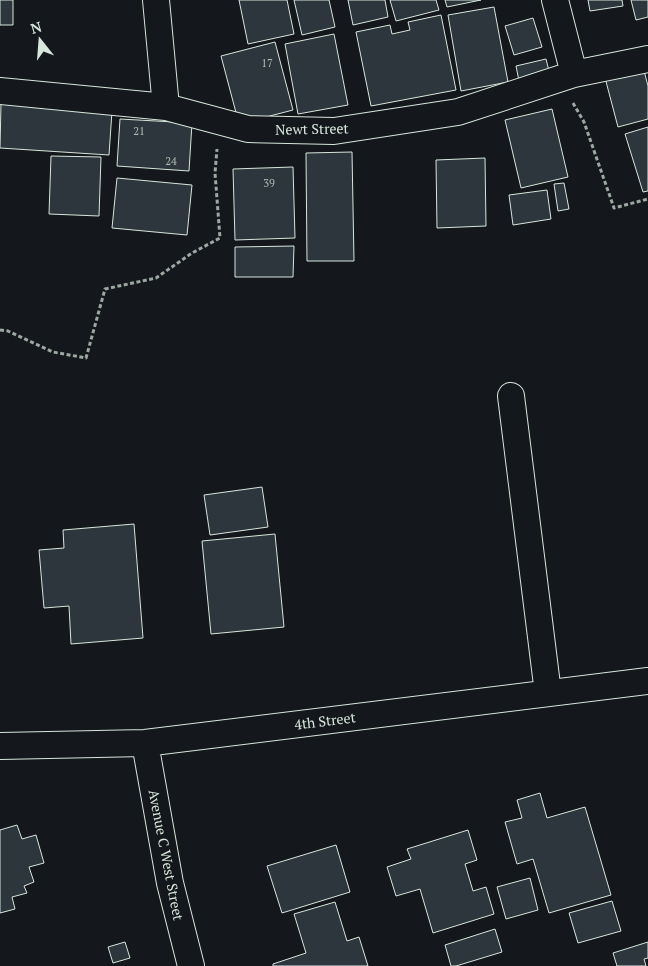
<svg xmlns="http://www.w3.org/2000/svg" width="648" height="966" font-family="'PT Serif',serif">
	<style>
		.building { fill: #2c363c; stroke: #d8e6dc }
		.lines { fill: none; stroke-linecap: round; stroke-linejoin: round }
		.minor-casing { stroke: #d8e6dc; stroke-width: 28 }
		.path { stroke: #9da8a2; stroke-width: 3; stroke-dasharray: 4 2.5; stroke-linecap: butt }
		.minor { stroke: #14181c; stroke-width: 26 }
		.labels { text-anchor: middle; stroke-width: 4; stroke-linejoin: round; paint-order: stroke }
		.number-label { font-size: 11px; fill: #adbab4 }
		.street-label { font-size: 14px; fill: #d8e6dc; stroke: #14181c }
	</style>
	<rect width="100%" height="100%" fill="#14181c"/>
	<path class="building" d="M0,0H13V25H0Z
		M239,0H287L294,34L248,44Z
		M294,0H329L335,27L302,35Z
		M348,0H385L388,17L353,25Z
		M390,0H436L439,10L396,21Z
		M445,0H481L447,7Z
		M588,0H622L623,6L590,11Z
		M631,0H648V17L636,20Z
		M494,7L508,82L461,91L448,15Z
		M441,15L456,90L371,106L356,32L390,25L392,34L410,30L408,22Z
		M533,18L542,47L514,55L505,26Z
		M334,34L348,105L298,114L285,44Z
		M275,42L293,110L239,124L221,56Z
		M546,59L551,79L520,86L516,66Z
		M642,63L648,86V119L618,127L604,74Z
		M1,103L112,111L109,155L0,148Z
		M552,109L568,177L521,188L505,120Z
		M120,119L192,123L189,171L117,166Z
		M648,127V191L643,192L625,134Z
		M352,152L354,261H307L306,153Z
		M51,156L101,157L99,216L49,214Z
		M485,158L486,226L437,228L436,160Z
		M293,167L295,238L235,240L233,169Z
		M117,178L192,185L187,235L112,228Z
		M564,183L569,209L558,211L554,184Z
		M547,190L551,219L513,225L509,195Z
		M294,246L293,277H235V247Z
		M262,487L268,527L210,535L204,495Z
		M134,524L143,638L71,644L69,606L44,608L39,550L64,548L63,530Z
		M275,534L284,627L211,634L202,541Z
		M540,793L547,818L585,807L611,895L549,913L533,859L517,864L505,822L522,818L517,800Z
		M17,825L22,839L36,835L44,863L29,867L34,882L24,886L27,893L12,897L15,909L0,913V830Z
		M468,830L477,860L465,864L473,891L486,887L494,914L433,933L420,889L396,896L387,867L411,859L407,849Z
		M336,845L350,892L282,913L267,866Z
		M530,878L538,910L506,919L497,887Z
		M612,901L621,931L578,943L569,913Z
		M335,902L347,941L359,937L368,966H273V964L306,953L294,914Z
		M495,929L502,952L456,966H451L445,945Z
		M125,942L130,958L113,963L108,947Z
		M648,942V958L644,959L646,966H617L613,953Z"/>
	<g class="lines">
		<defs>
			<path id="minor" d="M156,0L166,107
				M555,0L574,74
				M0,91L166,107L248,129L334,131L458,112L574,74L648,59
				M511,396L548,693
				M145,743L170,883L191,966
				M0,746L145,743L648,681"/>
		</defs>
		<use href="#minor" class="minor-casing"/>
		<path class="path" d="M573,103L584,122L614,208L648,199
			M0,330L8,331L53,352L86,358L105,289L156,278L192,253L220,238L215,173L217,149"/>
		<use href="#minor" class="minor"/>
	</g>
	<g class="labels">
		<g class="number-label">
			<text x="267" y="67">17</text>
			<text x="139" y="135">21</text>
			<text x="171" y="165">24</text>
			<text x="269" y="187">39</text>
		</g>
		<g class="street-label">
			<text transform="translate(312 129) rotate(-1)" y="5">Newt Street</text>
			<text transform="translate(325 721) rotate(-7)" y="5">4th Street</text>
			<text transform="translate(166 855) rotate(79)" y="5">Avenue C West Street</text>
		</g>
	</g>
	<g transform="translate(40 40) rotate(343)" stroke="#14181c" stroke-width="4" paint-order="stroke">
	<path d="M0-4L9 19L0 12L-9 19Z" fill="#d8e6dc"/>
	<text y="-8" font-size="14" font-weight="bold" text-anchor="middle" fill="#d8e6dc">N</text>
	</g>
</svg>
